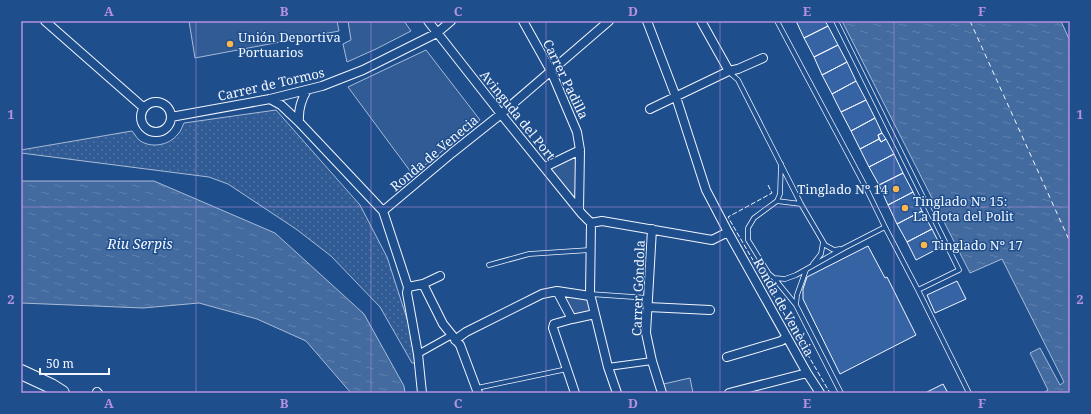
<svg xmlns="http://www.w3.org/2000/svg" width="1091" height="414" font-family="'Noto Serif',serif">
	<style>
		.grass { fill: url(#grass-dots); stroke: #a8bbd7 }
		.built { fill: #305b95; stroke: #a8bbd7 }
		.water { fill: url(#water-ripples); stroke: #a8bbd7 }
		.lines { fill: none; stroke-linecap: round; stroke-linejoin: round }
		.ferry { stroke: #f2f6ff; stroke-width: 1; stroke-dasharray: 5 4; stroke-linecap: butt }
		.building { fill: #3563a3; stroke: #f2f6ff }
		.service-casing { stroke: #f2f6ff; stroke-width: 5.5 }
		.pedestrian-casing { stroke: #f2f6ff; stroke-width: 8 }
		.minor-casing { stroke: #f2f6ff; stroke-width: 10 }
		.trunk-casing { stroke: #f2f6ff; stroke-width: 16 }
		.service { stroke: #1f4e8c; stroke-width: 4 }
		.pedestrian { stroke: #1f4e8c; stroke-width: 6 }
		.minor { stroke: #1f4e8c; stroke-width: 8 }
		.trunk { stroke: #1f4e8c; stroke-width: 14 }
		.fence { stroke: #f2f6ff; stroke-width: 1; stroke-dasharray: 5 2; stroke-linecap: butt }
		.grid { fill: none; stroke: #b691df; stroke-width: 1; stroke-opacity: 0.55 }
		.poi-dot { fill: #ffb74d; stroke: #1f4e8c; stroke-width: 1.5 }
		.labels { text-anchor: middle; stroke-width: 3; stroke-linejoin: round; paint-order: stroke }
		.poi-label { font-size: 13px; fill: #f2f6ff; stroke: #1f4e8c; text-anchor: start }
		.street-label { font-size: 13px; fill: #f2f6ff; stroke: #1f4e8c }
		.water-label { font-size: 14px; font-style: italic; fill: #f2f6ff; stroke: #1f4e8c }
		.neatline { fill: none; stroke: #b691df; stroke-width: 1.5 }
		.grid-label { font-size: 13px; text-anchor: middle; font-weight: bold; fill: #b691df }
	</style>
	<defs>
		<pattern id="grass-dots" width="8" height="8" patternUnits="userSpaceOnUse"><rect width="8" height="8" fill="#305b95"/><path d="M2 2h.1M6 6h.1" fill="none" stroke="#4e73a5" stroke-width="1.8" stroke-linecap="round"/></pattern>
		<pattern id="water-ripples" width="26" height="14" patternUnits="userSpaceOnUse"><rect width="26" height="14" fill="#446ba0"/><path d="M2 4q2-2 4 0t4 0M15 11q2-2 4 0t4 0" fill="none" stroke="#5f81ae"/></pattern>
	</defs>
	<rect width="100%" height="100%" fill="#1f4e8c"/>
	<path class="grass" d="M276,110L360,205L387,257L409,325L415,363H412L380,307L331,256L296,229L228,184L209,177L21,153V150L132,131C134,133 136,137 138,139C149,149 169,146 178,134C181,131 182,127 184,123Z"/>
	<path class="built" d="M189,21H337L339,31L195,58Z
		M348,21H404L411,31L376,49L347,62L343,44L351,40Z
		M426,50L480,120L413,175L348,87Z
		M580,150L579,210L545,167Z
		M557,291L590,296L595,314L572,319Z
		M690,378L693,393H662L659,385Z"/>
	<path class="water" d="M842,21H1061L1070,41V393H1043L1048,390L1030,353L1040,348L1060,385L1064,382L1002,259L970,273Z
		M21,181H154L275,233L364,314L404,386L405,393H351L306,341L257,319L199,303L143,308L21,303Z"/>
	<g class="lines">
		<path class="ferry" d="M970,21L1070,242"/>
	</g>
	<path class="building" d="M796,21H825L828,26L804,38Z
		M828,26L838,45L814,57L804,38Z
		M838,45L847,62L822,75L814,57Z
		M847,62L856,81L832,94L822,75Z
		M856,81L866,100L841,112L832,94Z
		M866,100L875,118L851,131L841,112Z
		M875,118L882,133L878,135L879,139L860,149L851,131Z
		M882,133L886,139L881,142L878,135Z
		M879,139L881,142L886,139L894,154L869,167L860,149Z
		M894,154L903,173L879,185L869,167Z
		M903,173L913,192L888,205L879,185Z
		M913,192L922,211L897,224L888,205Z
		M922,211L932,229L907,242L897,224Z
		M932,229L941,247L916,260L907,242Z
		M868,246L885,278L887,277L916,335L840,374L803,299V289L807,277Z
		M957,281L966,299L935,313L927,295Z
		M943,384L948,393H925Z"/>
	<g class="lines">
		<defs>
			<path id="service" d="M777,21L865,186L885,227
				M836,21L959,270L918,290
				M729,72L738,80L801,204L825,245L834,250L840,249
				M781,164L780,194L777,201L754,218L748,228V240L769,274L774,278L785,279L796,275L844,248L885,227L918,290L969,393
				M777,201L801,204
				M813,264L821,254L823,242
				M489,265L529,254L590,250
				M774,278L796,305L841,393
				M590,294L648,298
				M796,305L797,295L806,270
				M477,388L567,369"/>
			<path id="pedestrian" d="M418,354L452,335
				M608,367L652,361"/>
			<path id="minor" d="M45,21L144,108
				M428,21L501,114L582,214L591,223
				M523,21L551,71L577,132L580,150L579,210
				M647,21L676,97L706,190L728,232L807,373L820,393
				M701,21L729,71
				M270,99L281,105L299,122L383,211L408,287L407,293L418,354L422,393
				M141 117a15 15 0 1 1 30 0a15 15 0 1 1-30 0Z
				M650,109L729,71L738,69L763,58
				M171,117L270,99L322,86L363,70L437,33L451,21
				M299,122C298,109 301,100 307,90
				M545,167L580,150
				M383,211L452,153L501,114L609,21
				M591,223L602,221L712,240L728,232
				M652,229L646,333L652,361L662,393
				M423,284L443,324L460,345L478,393
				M408,287L423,284L440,276
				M590,296L557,291L572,319L595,314L590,294L591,223
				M648,307L710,310
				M595,314L608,367L617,393
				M572,319L554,324L553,328L575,393
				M455,340L466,332L542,294L557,291
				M727,357L781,341L787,337
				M97,392L98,393
				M729,393L807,373"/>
			<path id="trunk" d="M21,372L51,386L62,393"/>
		</defs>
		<use href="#service" class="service-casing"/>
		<use href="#pedestrian" class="pedestrian-casing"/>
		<use href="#minor" class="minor-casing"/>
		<use href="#trunk" class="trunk-casing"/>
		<use href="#service" class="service"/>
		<use href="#pedestrian" class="pedestrian"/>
		<use href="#minor" class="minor"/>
		<use href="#trunk" class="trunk"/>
		<path class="fence" d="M768,185L772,193L728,217L830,393"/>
	</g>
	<path class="grid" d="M196,21V393M371,21V393M546,21V393M720,21V393M894,21V393M21,207H1070"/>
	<g class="poi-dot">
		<circle cx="230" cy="44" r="4"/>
		<circle cx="896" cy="189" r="4"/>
		<circle cx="905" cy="208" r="4"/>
		<circle cx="924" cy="245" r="4"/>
	</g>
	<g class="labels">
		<g class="poi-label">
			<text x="238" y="42">Unión Deportiva<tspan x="238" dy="15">Portuarios</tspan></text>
			<text x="888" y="194" text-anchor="end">Tinglado Nº 14</text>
			<text x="913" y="206">Tinglado Nº 15:<tspan x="913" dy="15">La flota del Polit</tspan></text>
			<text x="932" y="250">Tinglado Nº 17</text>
		</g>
		<g class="street-label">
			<text transform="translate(566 79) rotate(64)" y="5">Carrer Padilla</text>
			<text transform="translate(271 84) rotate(-13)" y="5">Carrer de Tormos</text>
			<text transform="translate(518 115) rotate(51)" y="5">Avinguda del Port</text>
			<text transform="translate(434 153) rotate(-40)" y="5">Ronda de Venecia</text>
			<text transform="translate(638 288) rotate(-88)" y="5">Carrer Góndola</text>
			<text transform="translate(784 307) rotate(61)" y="5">Ronda de Venècia</text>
		</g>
		<g class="water-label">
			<text x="140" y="249">Riu Serpis</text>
		</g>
	</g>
	<rect width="1091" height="414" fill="none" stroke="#1f4e8c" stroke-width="44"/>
	<path d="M40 368v6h69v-6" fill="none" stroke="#f2f6ff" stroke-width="2"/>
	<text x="46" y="368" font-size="12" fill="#f2f6ff" stroke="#1f4e8c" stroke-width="3" paint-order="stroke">50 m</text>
	<rect x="22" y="22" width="1047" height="370" class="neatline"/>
	<g class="grid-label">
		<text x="109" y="16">A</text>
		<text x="284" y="16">B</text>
		<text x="458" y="16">C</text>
		<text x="633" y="16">D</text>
		<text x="807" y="16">E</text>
		<text x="982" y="16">F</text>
		<text x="11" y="119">1</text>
		<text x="1080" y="119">1</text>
		<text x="11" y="304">2</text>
		<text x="1080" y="304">2</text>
		<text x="109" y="408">A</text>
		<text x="284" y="408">B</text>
		<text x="458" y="408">C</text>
		<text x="633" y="408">D</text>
		<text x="807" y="408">E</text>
		<text x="982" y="408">F</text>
	</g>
</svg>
